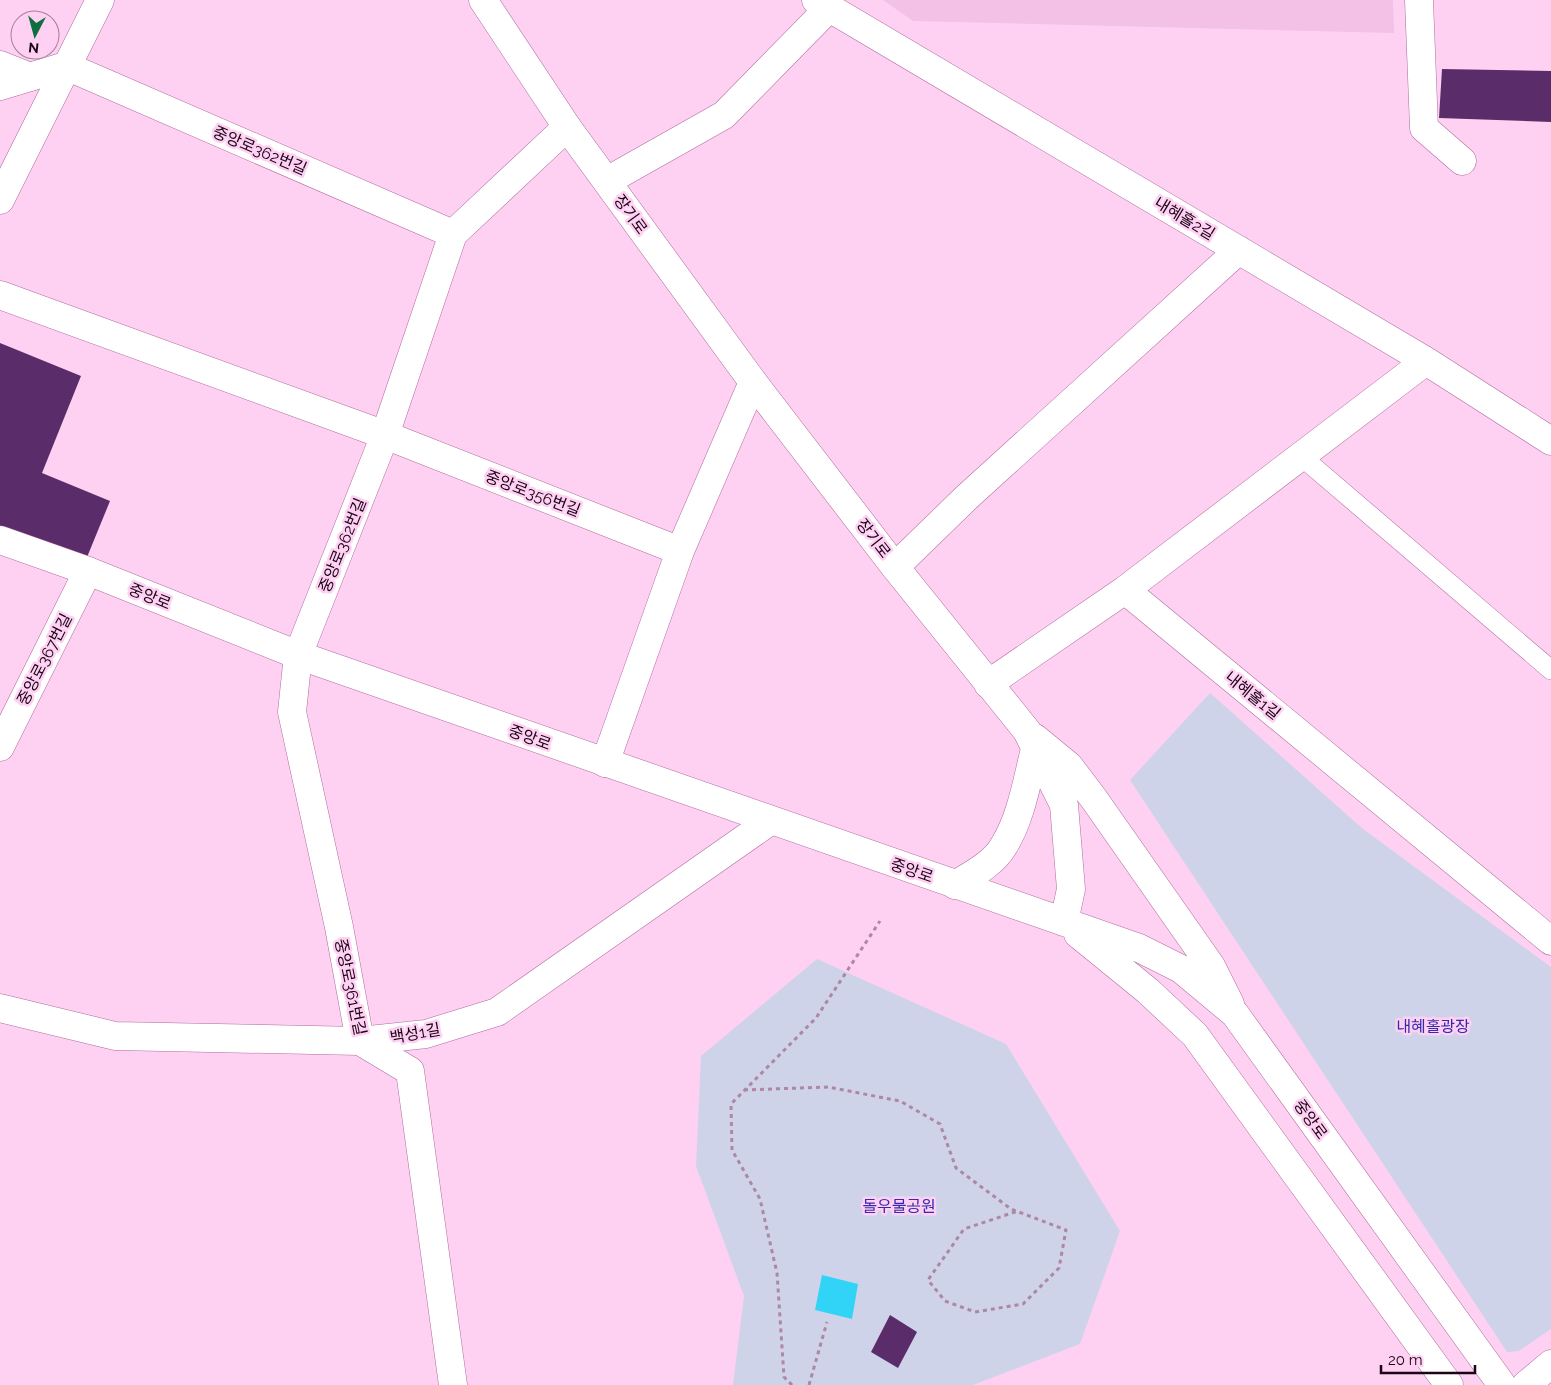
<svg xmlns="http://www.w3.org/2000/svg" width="1551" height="1385" font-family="Raleway,'Noto Sans KR',sans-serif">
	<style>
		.built { fill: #f2c1e5 }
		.green { fill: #ced3ea }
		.water { fill: #31d4f7 }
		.building { fill: #5a2d6a }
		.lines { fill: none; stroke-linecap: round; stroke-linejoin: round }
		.service-casing { stroke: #af6c9f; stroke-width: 20 }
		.pedestrian-casing { stroke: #af6c9f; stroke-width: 29 }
		.minor-casing { stroke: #af6c9f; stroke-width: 29 }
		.tertiary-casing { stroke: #af6c9f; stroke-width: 29 }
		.secondary-casing { stroke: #af6c9f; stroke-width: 29 }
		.path { stroke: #ad87a3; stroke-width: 3; stroke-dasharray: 4 4; stroke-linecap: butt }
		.service { stroke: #fff; stroke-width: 19 }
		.pedestrian { stroke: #fff; stroke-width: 28 }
		.minor { stroke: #fff; stroke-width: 28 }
		.tertiary { stroke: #fff; stroke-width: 28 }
		.secondary { stroke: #fff; stroke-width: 28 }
		.labels { text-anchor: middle; stroke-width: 5; stroke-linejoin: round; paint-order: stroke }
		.street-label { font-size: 16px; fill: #1c0417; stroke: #fed1f2 }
		.park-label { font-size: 16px; fill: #362baf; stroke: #fed1f2 }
	</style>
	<rect width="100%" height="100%" fill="#fed1f2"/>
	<path class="built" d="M883,0H1393L1394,33L913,21Z"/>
	<path class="green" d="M1210,693L1363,829L1551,967V1329L1519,1351L1507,1352L1130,780Z
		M817,959L1006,1044L1120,1231L1080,1344L973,1385H733L744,1296L696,1166L701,1056Z"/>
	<path class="water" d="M822,1275L858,1284L852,1319L815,1310Z"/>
	<path class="building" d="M1442,69L1551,71V122L1439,118Z
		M0,343L81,376L42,473L110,501L83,567L0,533Z
		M890,1315L917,1332L898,1368L871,1352Z"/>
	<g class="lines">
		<defs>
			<path id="service" d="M1302,457L1551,670"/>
			<path id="pedestrian" d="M0,65L30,77"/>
			<path id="minor" d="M816,0L1426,361L1551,441
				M1419,0L1424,128L1462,161
				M0,86L66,66L453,234
				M607,181L724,115L829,8
				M0,200L100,0
				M0,295L385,435L680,551
				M895,567L967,497L1239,250
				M1125,590L1551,941
				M988,684L1125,590L1426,361
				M0,747L88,571
				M605,763L680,551L753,382
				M0,1008L115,1036L360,1041L426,1034L497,1012L770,821
				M453,1385L410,1071L360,1041L339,927L292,712L298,655L385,435L453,234L567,127"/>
			<path id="tertiary" d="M1526,1385L1551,1364"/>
			<path id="secondary" d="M483,0L567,127L753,382L895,567L1027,731L1064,805L1071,889L1064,922
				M0,540L88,571L298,655L1139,948L1181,969L1235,1014L1502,1385
				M1035,738L1069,766L1094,799L1211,966L1230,1004
				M955,885C971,875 993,864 1003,847C1021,819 1027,781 1035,749
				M1078,934L1148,991L1195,1035L1449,1385"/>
		</defs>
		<use href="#service" class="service-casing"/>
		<use href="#pedestrian" class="pedestrian-casing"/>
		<use href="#minor" class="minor-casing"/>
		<use href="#tertiary" class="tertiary-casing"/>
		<use href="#secondary" class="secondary-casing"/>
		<path class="path" d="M744,1090L828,1087L900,1101L940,1124L956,1168L1011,1209L1066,1230L1059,1268L1023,1304L975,1312L945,1301L928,1280L964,1229L1018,1211
			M792,1385L784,1377L777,1273L760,1199L732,1150L731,1104L816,1018L880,921
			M809,1385L827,1322"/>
		<use href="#service" class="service"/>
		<use href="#pedestrian" class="pedestrian"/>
		<use href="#minor" class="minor"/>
		<use href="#tertiary" class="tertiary"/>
		<use href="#secondary" class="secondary"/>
	</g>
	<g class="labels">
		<g class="street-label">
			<text transform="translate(260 150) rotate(23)" y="6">중앙로362번길</text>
			<text transform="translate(631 214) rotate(54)" y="6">장기로</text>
			<text transform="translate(1185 218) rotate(31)" y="6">내혜홀2길</text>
			<text transform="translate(533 493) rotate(21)" y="6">중앙로356번길</text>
			<text transform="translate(874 538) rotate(52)" y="6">장기로</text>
			<text transform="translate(342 545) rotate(-68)" y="6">중앙로362번길</text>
			<text transform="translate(150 596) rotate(22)" y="6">중앙로</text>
			<text transform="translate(44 659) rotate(-63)" y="6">중앙로367번길</text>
			<text transform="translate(1253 695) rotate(39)" y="6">내혜홀1길</text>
			<text transform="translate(530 737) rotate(20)" y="6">중앙로</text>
			<text transform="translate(912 870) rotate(19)" y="6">중앙로</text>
			<text transform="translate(351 987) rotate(78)" y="6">중앙로361번길</text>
			<text transform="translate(415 1033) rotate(-10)" y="6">백성1길</text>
			<text transform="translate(1311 1119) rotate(54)" y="6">중앙로</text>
		</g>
		<g class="park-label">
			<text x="1433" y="1032">내혜홀광장</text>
			<text x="899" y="1212">돌우물공원</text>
		</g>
	</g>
	<g transform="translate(35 35) rotate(186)"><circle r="24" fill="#fed1f2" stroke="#a47f9a"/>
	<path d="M0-4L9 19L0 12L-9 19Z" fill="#0f6d41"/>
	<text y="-8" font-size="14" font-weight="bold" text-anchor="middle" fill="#1c0417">N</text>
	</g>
	<path d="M1381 1365v8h94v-8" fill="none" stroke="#1c0417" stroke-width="2.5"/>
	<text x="1388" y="1365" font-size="15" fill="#1c0417" stroke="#fed1f2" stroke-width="4" paint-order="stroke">20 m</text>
</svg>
